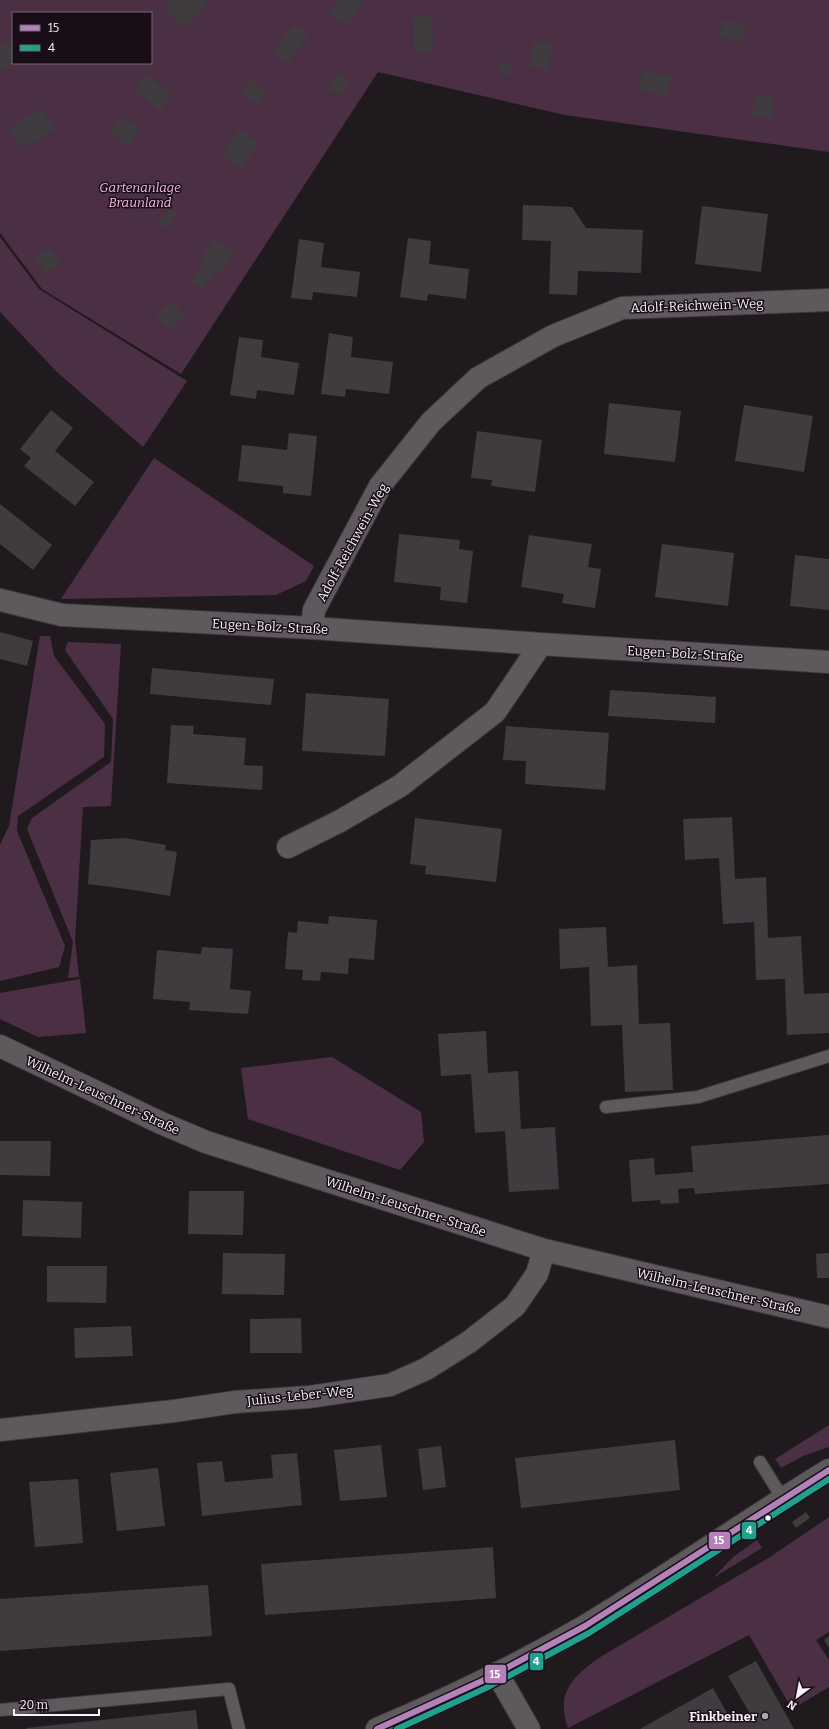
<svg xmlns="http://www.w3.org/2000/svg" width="829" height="1729" font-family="Bitter,serif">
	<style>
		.green { fill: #4b3045; fill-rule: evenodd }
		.building { fill: #3f3b3e }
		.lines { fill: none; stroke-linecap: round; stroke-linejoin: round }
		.lane-casing { stroke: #3d383b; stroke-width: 14 }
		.street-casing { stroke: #3d383b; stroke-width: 24 }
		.lane { stroke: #5e595d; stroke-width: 12 }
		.street { stroke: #5e595d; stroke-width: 22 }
		.bus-1-casing { stroke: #190e17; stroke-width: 9 }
		.bus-2-casing { stroke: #190e17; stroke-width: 9 }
		.bus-1 { stroke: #b382ba; stroke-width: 6 }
		.bus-2 { stroke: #21a08d; stroke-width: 6 }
		.bus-dot { fill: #faf1f8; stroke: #190e17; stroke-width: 1.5 }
		.poi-dot { fill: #aea6ac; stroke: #190e17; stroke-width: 1.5 }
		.labels { text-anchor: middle; stroke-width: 3; stroke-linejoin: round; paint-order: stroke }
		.park-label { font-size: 13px; font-style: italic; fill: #f7b8e7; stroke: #190e17 }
		.street-label { font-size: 13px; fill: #faf1f8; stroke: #190e17 }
		.poi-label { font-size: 13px; font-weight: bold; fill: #faf1f8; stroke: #190e17; text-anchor: end }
		.line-badge { stroke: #190e17; stroke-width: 1.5 }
		.badge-label { font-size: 11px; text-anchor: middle; font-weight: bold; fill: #fff }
	</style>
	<rect width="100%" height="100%" fill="#201a1f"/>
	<path class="green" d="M0,0H829V152L565,115L378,72L181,374L42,289L0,233ZM13,13H151V63H13Z
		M0,237L39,289L187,381L143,447L57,372L0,312Z
		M154,458L314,566L306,581L276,595L61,599Z
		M40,636H50L54,656L105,724L104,757L18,816L17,831L65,946L59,967L0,981V845L9,826Z
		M68,642L121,644L111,806L83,807L75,940L79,977L68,978L73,942L27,829L32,818L111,762L113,719L65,650Z
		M80,979L86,1033L38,1037L0,1019V993Z
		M332,1057L421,1112L424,1142L400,1170L248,1119L241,1068Z
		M829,1425V1447L803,1456L781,1468L775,1459Z
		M829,1517V1632L816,1640L829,1660V1687L792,1709L749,1635L568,1728C555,1692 574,1675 602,1656L770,1557Z
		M757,1540L762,1548L713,1578L733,1557Z"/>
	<path class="building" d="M171,0H204L208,3L184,29L163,9Z
		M339,0H364L348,26L330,15Z
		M432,15L434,51L414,52L413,16Z
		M723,20L746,25L742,42L719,37Z
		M293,24L308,34L289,63L273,53Z
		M7,40L13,47V63L0,72V45Z
		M534,41L554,44L548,70L529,66Z
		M501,61L512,64L509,76L498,73Z
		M644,69L672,77L666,97L638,88Z
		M337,72L350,80L340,96L327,88Z
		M146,74L172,95L160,111L134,90Z
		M250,79L267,91L258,104L241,92Z
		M755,94L774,97L772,118L752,115Z
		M41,108L55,129L23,149L9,128Z
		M121,116L140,129L128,146L110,132Z
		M239,129L259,143L241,169L221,155Z
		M523,205L572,207L586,228L643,230L641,273L578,271L577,295L549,294L551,241L522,240Z
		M702,206L768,214L761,272L695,264Z
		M170,208L178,214L166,229L158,222Z
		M408,238L431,241L429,264L469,269L466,299L428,294L427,301L400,297Z
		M214,239L234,253L219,274L215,271L202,289L191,282L203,263L199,260Z
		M299,239L324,243L321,267L360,272L357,297L313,292L312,300L291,298Z
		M49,248L61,263L46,274L34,259Z
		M172,301L185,316L170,330L156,316Z
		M329,333L353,337L351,357L393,362L389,394L346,389L345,397L321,394Z
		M239,337L263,340L261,357L299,363L294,395L257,390L256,399L230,395Z
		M609,403L681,411L675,462L604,454Z
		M744,405L813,416L804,472L735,461Z
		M51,410L73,428L55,451L94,482L75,506L24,466L31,458L20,449Z
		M477,431L542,440L535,492L491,486L492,480L471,478Z
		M289,433L317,436L311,496L283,493V486L238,481L242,445L287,450Z
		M0,504L52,545L33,570L0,544Z
		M399,534L460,540L459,549L473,551L467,603L440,600L441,587L394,582Z
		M529,535L592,544L588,567L601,569L595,608L562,603L564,594L521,587Z
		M662,544L734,553L728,606L655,597Z
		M795,555L829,559V610L790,606Z
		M0,632L33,641L27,666L0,659Z
		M152,668L274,679L271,705L150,694Z
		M610,690L716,697L715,723L608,716Z
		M306,693L389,699L385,756L302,751Z
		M171,725L194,726L193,734L246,738L244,765L263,766L262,790L167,783Z
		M506,726L609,733L605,790L525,784L526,761L503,760Z
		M732,817L735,879L766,877L768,938L801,936L804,994L829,993V1033L787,1035L785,979L756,980L754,922L723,924L719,858L685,860L683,819Z
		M415,818L502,829L496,882L425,874L426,866L410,864Z
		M125,838L166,845L165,850L177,852L170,896L127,889L88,884L91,840Z
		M329,916L377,920L374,960L349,958L348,974L321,972L320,981L302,980L303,970L285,969L288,932L297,933L298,921L328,924Z
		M606,927L608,967L637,965L639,1024L670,1023L673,1090L625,1092L622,1025L591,1026L589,967L560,969L559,929Z
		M202,947L233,949L230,989L251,991L248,1014L189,1010L190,1002L153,999L157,950L201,954Z
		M486,1031L488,1073L518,1071L521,1129L555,1127L559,1189L509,1192L505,1131L475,1133L471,1074L441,1076L438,1034Z
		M829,1135V1184L695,1194L694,1188L678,1189L679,1203L661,1204L660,1200L632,1202L629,1160L654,1158L655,1175L693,1172L691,1146Z
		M0,1141H51L50,1176L0,1175Z
		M189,1191H244L243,1235L188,1234Z
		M23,1200L82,1202L81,1238L22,1236Z
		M223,1253L285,1254L284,1295L222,1294Z
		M829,1253V1278H817L816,1254Z
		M47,1266H107L106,1303L47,1302Z
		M301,1318L302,1353H250V1319Z
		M131,1326L133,1356L75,1358L74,1328Z
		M675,1440L680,1490L521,1508L515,1458Z
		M381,1445L387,1497L340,1501L334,1450Z
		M441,1446L446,1487L423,1490L418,1449Z
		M297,1453L302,1505L202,1516L197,1463L222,1461L225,1482L273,1478L271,1455Z
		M158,1468L165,1526L117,1531L110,1473Z
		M78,1479L83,1543L35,1547L29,1482Z
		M806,1512L810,1518L796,1528L792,1522Z
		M493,1547L496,1598L265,1615L261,1564Z
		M208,1585L212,1636L0,1651V1599Z
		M829,1636V1648L824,1640Z
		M756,1661L794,1729H640L713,1688L732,1722L749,1712L728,1676Z
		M196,1710L198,1729H27L26,1728Z"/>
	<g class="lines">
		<defs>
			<path id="lane" d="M606,1107L698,1097L829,1056
				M760,1462L783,1499
				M0,1710L229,1689L239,1729"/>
			<path id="street" d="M0,600L62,615L312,628L541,644L829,662
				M312,628L314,610L380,486L431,422L478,378L553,336L622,308L829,300
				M288,847L340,821L400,786L495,712L541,644
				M0,1046L161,1123L206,1142L544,1250L829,1317
				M0,1430L174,1411L235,1402L309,1397L390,1385L426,1369L469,1342L515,1306L537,1274L544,1250
				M497,1673L529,1729
				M377,1729C448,1699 518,1665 585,1626C668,1576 747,1520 829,1470"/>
		</defs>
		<use href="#lane" class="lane-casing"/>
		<use href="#street" class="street-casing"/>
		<use href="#lane" class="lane"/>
		<use href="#street" class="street"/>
		<defs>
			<path id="bus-1" d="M377,1729L482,1681L585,1626L829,1470"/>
			<path id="bus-2" d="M397,1729L486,1688L589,1633L829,1479"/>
		</defs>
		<use href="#bus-1" class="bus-1-casing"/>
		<use href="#bus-2" class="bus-2-casing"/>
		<use href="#bus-1" class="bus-1"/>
		<use href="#bus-2" class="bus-2"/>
	</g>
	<circle class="bus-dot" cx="768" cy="1518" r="3.5"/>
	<circle class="poi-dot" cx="765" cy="1716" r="4"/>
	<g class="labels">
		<g class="park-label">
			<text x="140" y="192">Gartenanlage<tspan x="140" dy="15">Braunland</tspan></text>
		</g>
		<g class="street-label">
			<text transform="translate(697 305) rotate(-2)" y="5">Adolf-Reichwein-Weg</text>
			<text transform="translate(352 542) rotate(-61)" y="5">Adolf-Reichwein-Weg</text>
			<text transform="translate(270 626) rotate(3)" y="5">Eugen-Bolz-Straße</text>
			<text transform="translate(685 653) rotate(3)" y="5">Eugen-Bolz-Straße</text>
			<text transform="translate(103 1095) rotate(25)" y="5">Wilhelm-Leuschner-Straße</text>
			<text transform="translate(406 1206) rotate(18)" y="5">Wilhelm-Leuschner-Straße</text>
			<text transform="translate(719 1291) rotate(13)" y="5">Wilhelm-Leuschner-Straße</text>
			<text transform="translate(300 1395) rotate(-6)" y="5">Julius-Leber-Weg</text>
		</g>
		<g class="poi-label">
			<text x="757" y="1721">Finkbeiner</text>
		</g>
	</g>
	<g class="line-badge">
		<rect x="741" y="1521" width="16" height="19" rx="4" fill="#21a08d"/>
		<rect x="708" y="1531" width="23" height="19" rx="4" fill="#b382ba"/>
		<rect x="529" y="1652" width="15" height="19" rx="4" fill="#21a08d"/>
		<rect x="484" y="1664" width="23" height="20" rx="4" fill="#b382ba"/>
	</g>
	<g class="badge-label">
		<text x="749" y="1534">4</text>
		<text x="719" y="1544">15</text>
		<text x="536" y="1665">4</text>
		<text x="495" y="1678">15</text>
	</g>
	<rect x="12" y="12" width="140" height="52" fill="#190e17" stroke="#736971"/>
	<rect x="20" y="25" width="20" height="6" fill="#b382ba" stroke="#736971"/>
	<text x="48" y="32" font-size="12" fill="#faf1f8">15</text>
	<rect x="20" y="45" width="20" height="6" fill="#21a08d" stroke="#736971"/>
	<text x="48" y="52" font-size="12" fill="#faf1f8">4</text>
	<g transform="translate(797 1697) rotate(212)" stroke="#190e17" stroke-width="3" paint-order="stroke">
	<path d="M0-3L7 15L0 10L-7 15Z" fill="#faf1f8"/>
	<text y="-6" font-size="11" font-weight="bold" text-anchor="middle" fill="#faf1f8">N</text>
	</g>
	<path d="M14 1709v6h85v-6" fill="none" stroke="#faf1f8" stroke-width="2"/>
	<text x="20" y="1709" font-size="12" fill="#faf1f8" stroke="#190e17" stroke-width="3" paint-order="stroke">20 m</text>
</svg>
